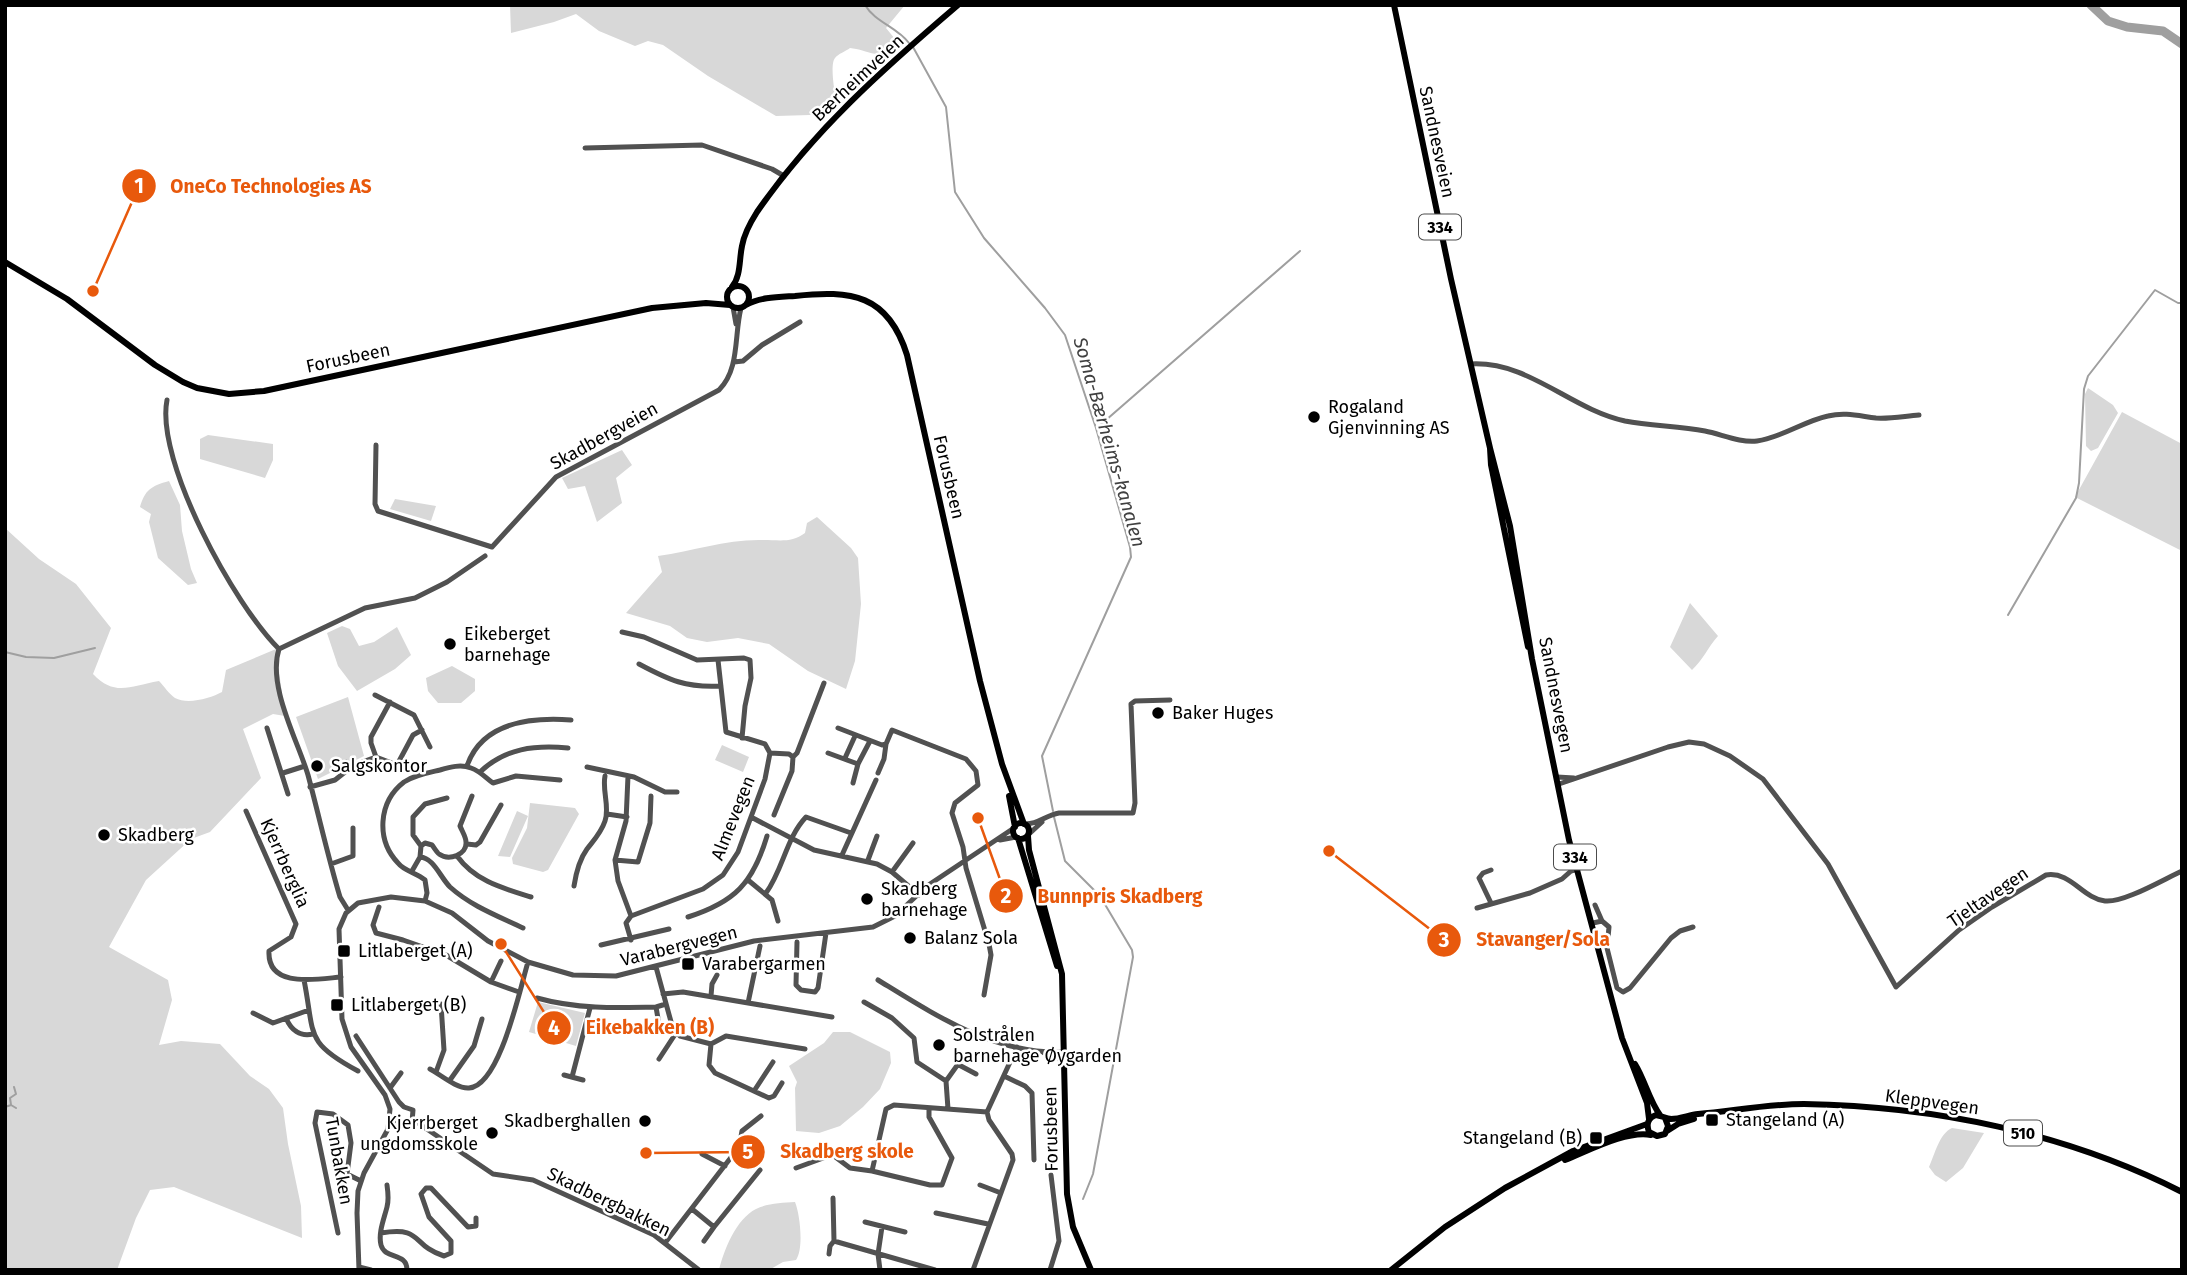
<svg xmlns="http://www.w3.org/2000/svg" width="2187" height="1275" font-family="'Fira Sans',sans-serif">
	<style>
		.green { fill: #d8d8d8 }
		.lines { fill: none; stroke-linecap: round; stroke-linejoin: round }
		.stream { stroke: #9f9f9f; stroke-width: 2 }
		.river { stroke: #9f9f9f; stroke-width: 9 }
		.minor { stroke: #515151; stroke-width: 5 }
		.major { stroke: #000; stroke-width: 6 }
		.poi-dot { fill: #000; stroke: #fff; stroke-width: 2.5 }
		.labels { text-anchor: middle; stroke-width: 5; stroke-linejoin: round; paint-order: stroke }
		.shield { fill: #fff; stroke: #4c4c4c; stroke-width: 2 }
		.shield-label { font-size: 16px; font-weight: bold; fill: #000 }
		.street-label { font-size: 18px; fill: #000; stroke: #fff }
		.poi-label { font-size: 18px; fill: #000; stroke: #fff; text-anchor: start }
		.water-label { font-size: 19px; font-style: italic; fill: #404040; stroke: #fff }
		.leader { fill: none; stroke: #e8590c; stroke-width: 2.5 }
		.callout-dot { fill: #e8590c; stroke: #fff; stroke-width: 2.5 }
		.mark-label { font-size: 21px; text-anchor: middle; font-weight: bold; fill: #fff }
		.callout-label { font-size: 19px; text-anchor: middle; font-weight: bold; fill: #e8590c; stroke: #fff; stroke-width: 5; stroke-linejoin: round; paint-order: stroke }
	</style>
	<rect width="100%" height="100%" fill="#fff"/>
	<path class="green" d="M510,5H905L886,28L895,39V44C873,61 874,51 850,48C846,51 838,54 835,58C830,64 834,90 836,98L820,111L810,115L776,116L708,76L663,45L648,41L635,46L599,31L576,14L554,22L511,33Z
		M2088,388L2113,405L2118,413L2098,448L2091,451L2086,446L2085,394Z
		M2122,412L2182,444V551L2075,497Z
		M208,435L273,444V460L265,478L200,459V439Z
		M622,450L632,465L616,478L622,503L597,522L585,486L568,489L562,478Z
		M169,481L180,505L182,531L191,569L197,583L188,585L158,558L149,522L151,514L140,507C145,490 151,486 169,481Z
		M395,499L436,506L431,521L390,509Z
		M817,517L851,548L858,558L861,604L855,661L846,689L808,671L769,644L738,638L707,642L687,638L670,626L626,613L662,572L658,556C694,551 727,539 763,540C780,540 792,543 805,533L807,523Z
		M5,528L39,559L76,584L111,628L93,674C115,697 130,686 159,681C164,686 169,694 175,698C188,705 211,698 222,692L226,670L276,649L285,716L273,714L243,729L261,778L210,832L191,839L146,880L109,947L168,980L172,1000L159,1045L181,1041L220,1044L250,1076L269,1089L283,1108L288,1144L301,1206L302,1238L174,1187L150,1190L136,1218L117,1270H5Z
		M1690,603L1718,636C1708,647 1703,660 1692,670L1670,647Z
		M342,626L350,629L359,646L374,642L397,627L411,655L395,669L357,691L338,666L327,633Z
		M452,666L475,679V691L461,703H438L428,691L426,678Z
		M348,697L364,756L318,779L296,717Z
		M722,745L749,757L743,772L715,760Z
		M530,803L575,808L579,814L548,870L543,872L513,864L512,858L527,828Z
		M517,811L528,816L510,857L498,856Z
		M538,1002L585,1013L576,1046L529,1032Z
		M833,1032H850L890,1052L891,1063L880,1089L863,1107L840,1126L819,1133L796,1131L795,1088L797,1082L789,1066L824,1043Z
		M1952,1128L1984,1133L1963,1168L1946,1182L1935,1175L1929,1167C1935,1154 1939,1134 1952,1128Z
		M795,1202C800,1214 804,1249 796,1260L783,1262L769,1270H719C724,1250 736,1219 756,1209C768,1203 782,1203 795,1202Z"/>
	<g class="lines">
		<path class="stream" d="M865,5C875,22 897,27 909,43
			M913,47L946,107L955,192L984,238L1045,308L1065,335L1096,428L1130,547L1131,557L1042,756L1053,811
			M1098,427L1300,251
			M2008,615L2076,498L2079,483L2084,389L2088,376L2155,290L2178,303H2182
			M5,652L26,657L54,658L95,648
			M1054,817L1065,861L1100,896L1132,950L1133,957L1093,1174L1083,1199
			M11,1105L10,1098L16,1094L14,1087
			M5,1107L11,1105L16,1108"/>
		<path class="river" d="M2091,5L2108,21L2127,27L2163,31L2182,44"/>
		<path class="minor" d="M585,148L702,145L772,169L784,176
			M733,307L736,324
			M734,362L743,361L762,345L800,322
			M1471,364C1529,361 1570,409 1625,421C1651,426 1678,426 1705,431C1721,434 1740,443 1757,441C1781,438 1804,421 1828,416C1845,412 1859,416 1876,418C1890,419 1905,416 1919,415
			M167,400C155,461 235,606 279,649
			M376,445L375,504L378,511L492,547L556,477L719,390C740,369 734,335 741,308
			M622,632L644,637L697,660L744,658L750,660L751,678L745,706L742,738
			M718,660L726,732L765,744L770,753L789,754L793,757
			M639,664C669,680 686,688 721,686
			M375,695L414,715L430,747
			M390,702L371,737V743L376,757L397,765L413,735L422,730
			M267,728L288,794
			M838,728L882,745L886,744L892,730L966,759L976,771L978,785L955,803L952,813L963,847L966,868L989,944L991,955L984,995
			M828,753L858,764
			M845,758L855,736
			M335,766L346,762
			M467,766C482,722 530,717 571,720
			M587,767L634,777L665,792H677
			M480,772C505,748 535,745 568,748
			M283,773L305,766
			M878,773L884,759L886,744
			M628,776L626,821L615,860L618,881L631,916L626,923L631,940
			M1557,777L1574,778
			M853,783L858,764L870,741
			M1559,784L1668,747L1689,742L1704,744L1730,756L1763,779L1828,864L1896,987L1959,930L1992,907L2046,875C2071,871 2082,898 2105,901C2124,903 2164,879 2182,871
			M310,787L335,780L354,765L376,757
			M246,811L296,924L291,937L269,951C267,989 317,979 341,977
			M607,814L627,817
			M774,815L792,771L793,757L797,753L824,683
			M751,817L814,850L877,864L892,872L919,895
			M1026,824C1039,824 1046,815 1059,813H1133L1135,803L1131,704L1135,701L1170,700
			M1029,834L1042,822
			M1000,840L1016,837
			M467,844L476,845L480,842L501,805
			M421,846L413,835V817L425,804L447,798
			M842,855L876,780
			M457,856C475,881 502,888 531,897
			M420,857C434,858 440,877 450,887C471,906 498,916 523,928
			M615,860L638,862L650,823L651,796
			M868,860L877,836
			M331,864L353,856V828
			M1491,870L1483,873L1479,878L1491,903
			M412,871L420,857L421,846L425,843L432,845C433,846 438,854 439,854C449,861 467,855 466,842C466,837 462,831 460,826L472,796
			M892,872L913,843
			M748,880L772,900L778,921
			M574,886C576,873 579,860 587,849C594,840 601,833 605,821C610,807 602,791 605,776
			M766,893C783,870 786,838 806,817L851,833
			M425,901L427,893L425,880C417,873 404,871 398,863C376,840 378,802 404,782C415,775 427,773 440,770C450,767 461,764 471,768C480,771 486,778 493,783L516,776L560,780
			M1595,905L1602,921
			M379,907L373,925L376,933L403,940L446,955L491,982L519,992
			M1477,908L1530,893L1562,879L1571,871L1578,869
			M348,910L340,897C328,857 319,816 308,775C298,741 267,686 279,649L365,608L415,598L447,582L485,556
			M631,916L703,889L723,875L738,852L765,779L770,753
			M688,917C735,902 753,883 767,836
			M1593,923L1602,921L1609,927L1607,948L1617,988L1623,992L1630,988L1671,938L1680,931L1693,927
			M797,942L796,985L801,990L815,992L818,988L826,933
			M601,945L669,929
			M656,967L673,1029L680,1036L711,1044L709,1065L715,1073L769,1098L774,1096L782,1083
			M304,980C315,1035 304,1042 358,1071
			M878,980C935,1015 995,1055 1064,1052
			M491,982L501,961
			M663,994L683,992L832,1017
			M711,996L712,984L717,975
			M537,998C576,1009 615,1008 656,1007L666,1004
			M864,1002L892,1018L914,1038L917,1062L946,1081L948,1109
			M748,1003L760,946
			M656,1007L660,1030
			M253,1013L273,1023L309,1010
			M286,1018C291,1030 300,1037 313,1034
			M356,1036L399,1102L404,1107L413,1110L412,1122
			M711,1044L726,1036L805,1049
			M1044,1053L1064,1061
			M659,1059L676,1033
			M959,1065L976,1074
			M430,1069C441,1075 457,1089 469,1088C500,1086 520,988 528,962
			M436,1072L444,1050L441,1004
			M564,1075L583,1080
			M1004,1076L1025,1086L1032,1093L1034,1160
			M572,1077L590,1008
			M450,1080L474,1046L482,1019
			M946,1081L961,1060
			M390,1088L401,1073
			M754,1091L773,1062
			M389,1122L418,1123L493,1174L533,1180L654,1235L699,1270
			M702,1154L725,1166
			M796,1168L826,1157L834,1156L850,1168L872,1171L930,1185H942L952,1158L929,1117V1108
			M872,1171L886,1109L894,1105L987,1112
			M387,1185C388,1192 389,1200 387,1207C384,1219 378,1233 381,1245C385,1260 407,1252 407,1270
			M980,1185L1001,1193
			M692,1209L714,1227L704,1241
			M936,1213L988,1224
			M865,1222L905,1232
			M714,1227L760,1170
			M338,1233L315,1123L317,1112L333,1114L348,1125L351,1143L347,1174L361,1181
			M381,1233C424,1226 410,1245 444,1256L451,1253V1241L429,1217L421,1194L426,1188H431L468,1227L476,1226V1218
			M834,1241L935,1270
			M665,1243L739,1147L742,1131L761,1116
			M829,1254L830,1246L834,1241L833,1198
			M359,1267L371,1270
			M359,1270L357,1213L358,1191L364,1173L388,1129L390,1109L385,1095L351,1047L342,1019L339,929L346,913L358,903L391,897L425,901L452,913L488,941L528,962L573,975L616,976L754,941L873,927L895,916L927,886L1014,828
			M880,1270L878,1254L882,1227
			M973,1270L1013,1160L1012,1154L989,1120L987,1112L1017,1047
			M1050,1270L1059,1241L1051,1175"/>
		<path class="major" d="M1394,5L1451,279L1490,448L1491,465L1528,647
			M5,262L67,299L155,365L183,382L197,388L229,394L264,391L652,308L706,303L730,305
			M727 297a11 11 0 1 1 22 0a11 11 0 1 1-22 0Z
			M732,287C741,276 739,260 742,246C744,234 750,223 757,212C813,131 883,69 958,5
			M746,305C760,297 779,297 795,296C851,290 888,294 907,355L980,681L1002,764L1024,824
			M1490,448L1510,526L1532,659L1569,840L1622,1038L1647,1103L1649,1119
			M1009,796L1015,827
			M1013 831a8 8 0 1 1 16 0a8 8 0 1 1-16 0Z
			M1028,836L1029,850L1062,974L1067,1194L1073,1227L1091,1270
			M1018,838L1057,966
			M1635,1064C1645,1080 1649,1100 1660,1115
			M1665,1118L1668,1126L1665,1134L1657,1136L1649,1132C1646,1124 1648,1118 1656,1115C1661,1116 1666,1118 1671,1119C1680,1119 1689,1115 1698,1114C1733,1111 1768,1104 1804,1104C1934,1106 2066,1133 2182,1192
			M1667,1131L1678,1124L1694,1119
			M1565,1160C1588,1151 1627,1130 1651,1135
			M1391,1270L1445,1227L1505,1188L1573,1151L1647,1124"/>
	</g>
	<g class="poi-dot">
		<circle cx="1314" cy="417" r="7"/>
		<circle cx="450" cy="644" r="7"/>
		<circle cx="1158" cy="713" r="7"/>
		<circle cx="317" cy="766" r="7"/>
		<circle cx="104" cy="835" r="7"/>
		<circle cx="867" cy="899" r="7"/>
		<circle cx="910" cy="938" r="7"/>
		<rect x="337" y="944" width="14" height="14" rx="3.5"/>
		<rect x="681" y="957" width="14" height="14" rx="3.5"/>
		<rect x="330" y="998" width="14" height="14" rx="3.5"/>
		<circle cx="939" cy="1045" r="7"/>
		<rect x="1705" y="1113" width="14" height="14" rx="3.5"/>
		<circle cx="645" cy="1121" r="7"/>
		<circle cx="492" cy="1133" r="7"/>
		<rect x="1589" y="1131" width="14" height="14" rx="3.5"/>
	</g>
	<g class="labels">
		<g class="shield">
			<rect x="1419" y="214.5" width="42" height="25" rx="5"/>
			<rect x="1554" y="844.5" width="42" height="25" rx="5"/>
			<rect x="2004" y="1120.5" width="38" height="25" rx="5"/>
		</g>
		<g class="shield-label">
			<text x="1440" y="233">334</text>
			<text x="1575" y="863">334</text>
			<text x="2023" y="1139">510</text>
		</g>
		<g class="street-label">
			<text transform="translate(858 78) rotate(-43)" y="6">Bærheimveien</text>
			<text transform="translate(1437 142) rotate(78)" y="6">Sandnesveien</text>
			<text transform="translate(348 358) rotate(-12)" y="6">Forusbeen</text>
			<text transform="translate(604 436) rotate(-29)" y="6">Skadbergveien</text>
			<text transform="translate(949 477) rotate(77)" y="6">Forusbeen</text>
			<text transform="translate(1556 695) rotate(79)" y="6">Sandnesvegen</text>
			<text transform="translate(733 818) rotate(-68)" y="6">Almevegen</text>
			<text transform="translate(285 863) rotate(66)" y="6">Kjerrberglia</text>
			<text transform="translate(1988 897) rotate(-34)" y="6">Tjeltavegen</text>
			<text transform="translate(679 946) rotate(-14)" y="6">Varabergvegen</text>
			<text transform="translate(1932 1102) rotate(8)" y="6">Kleppvegen</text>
			<text transform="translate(1051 1129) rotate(-91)" y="6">Forusbeen</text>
			<text transform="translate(339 1161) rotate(80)" y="6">Tunbakken</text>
			<text transform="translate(609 1202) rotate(26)" y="6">Skadbergbakken</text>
		</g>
		<g class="poi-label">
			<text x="1328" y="413">Rogaland<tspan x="1328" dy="21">Gjenvinning AS</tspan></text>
			<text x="464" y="640">Eikeberget<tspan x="464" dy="21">barnehage</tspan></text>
			<text x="1172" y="719">Baker Huges</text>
			<text x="331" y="772">Salgskontor</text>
			<text x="118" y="841">Skadberg</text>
			<text x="881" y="895">Skadberg<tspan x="881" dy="21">barnehage</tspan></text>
			<text x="924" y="944">Balanz Sola</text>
			<text x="358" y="957">Litlaberget (A)</text>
			<text x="702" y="970">Varabergarmen</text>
			<text x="351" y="1011">Litlaberget (B)</text>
			<text x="953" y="1041">Solstrålen<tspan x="953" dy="21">barnehage Øygarden</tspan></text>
			<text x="1726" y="1126">Stangeland (A)</text>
			<text x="631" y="1127" text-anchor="end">Skadberghallen</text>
			<text x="478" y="1129" text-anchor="end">Kjerrberget<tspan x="478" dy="21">ungdomsskole</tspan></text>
			<text x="1582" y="1144" text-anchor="end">Stangeland (B)</text>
		</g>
		<g class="water-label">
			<text transform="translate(1110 442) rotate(74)" y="7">Soma-Bærheims-kanalen</text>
		</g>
	</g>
	<path class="leader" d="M93 291L139 186M978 818L1006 896M1329 851L1444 940M501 944L554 1028M646 1153L748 1152"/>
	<g class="callout-dot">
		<circle cx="93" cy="291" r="7"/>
		<circle cx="978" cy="818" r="7"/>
		<circle cx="1329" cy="851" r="7"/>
		<circle cx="501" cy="944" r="7"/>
		<circle cx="646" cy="1153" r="7"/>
		<circle cx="139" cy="186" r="18"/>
		<circle cx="1006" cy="896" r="18"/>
		<circle cx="1444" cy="940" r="18"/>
		<circle cx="554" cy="1028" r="18"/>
		<circle cx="748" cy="1152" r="18"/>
	</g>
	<g class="mark-label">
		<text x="139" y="193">1</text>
		<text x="1006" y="903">2</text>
		<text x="1444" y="947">3</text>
		<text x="554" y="1035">4</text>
		<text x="748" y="1159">5</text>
	</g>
	<g class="callout-label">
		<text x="271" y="193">OneCo Technologies AS</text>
		<text x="1120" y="903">Bunnpris Skadberg</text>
		<text x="1543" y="946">Stavanger/Sola</text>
		<text x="650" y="1034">Eikebakken (B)</text>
		<text x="847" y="1158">Skadberg skole</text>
	</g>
	<rect width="2187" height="1275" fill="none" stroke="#000000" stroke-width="14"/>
</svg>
